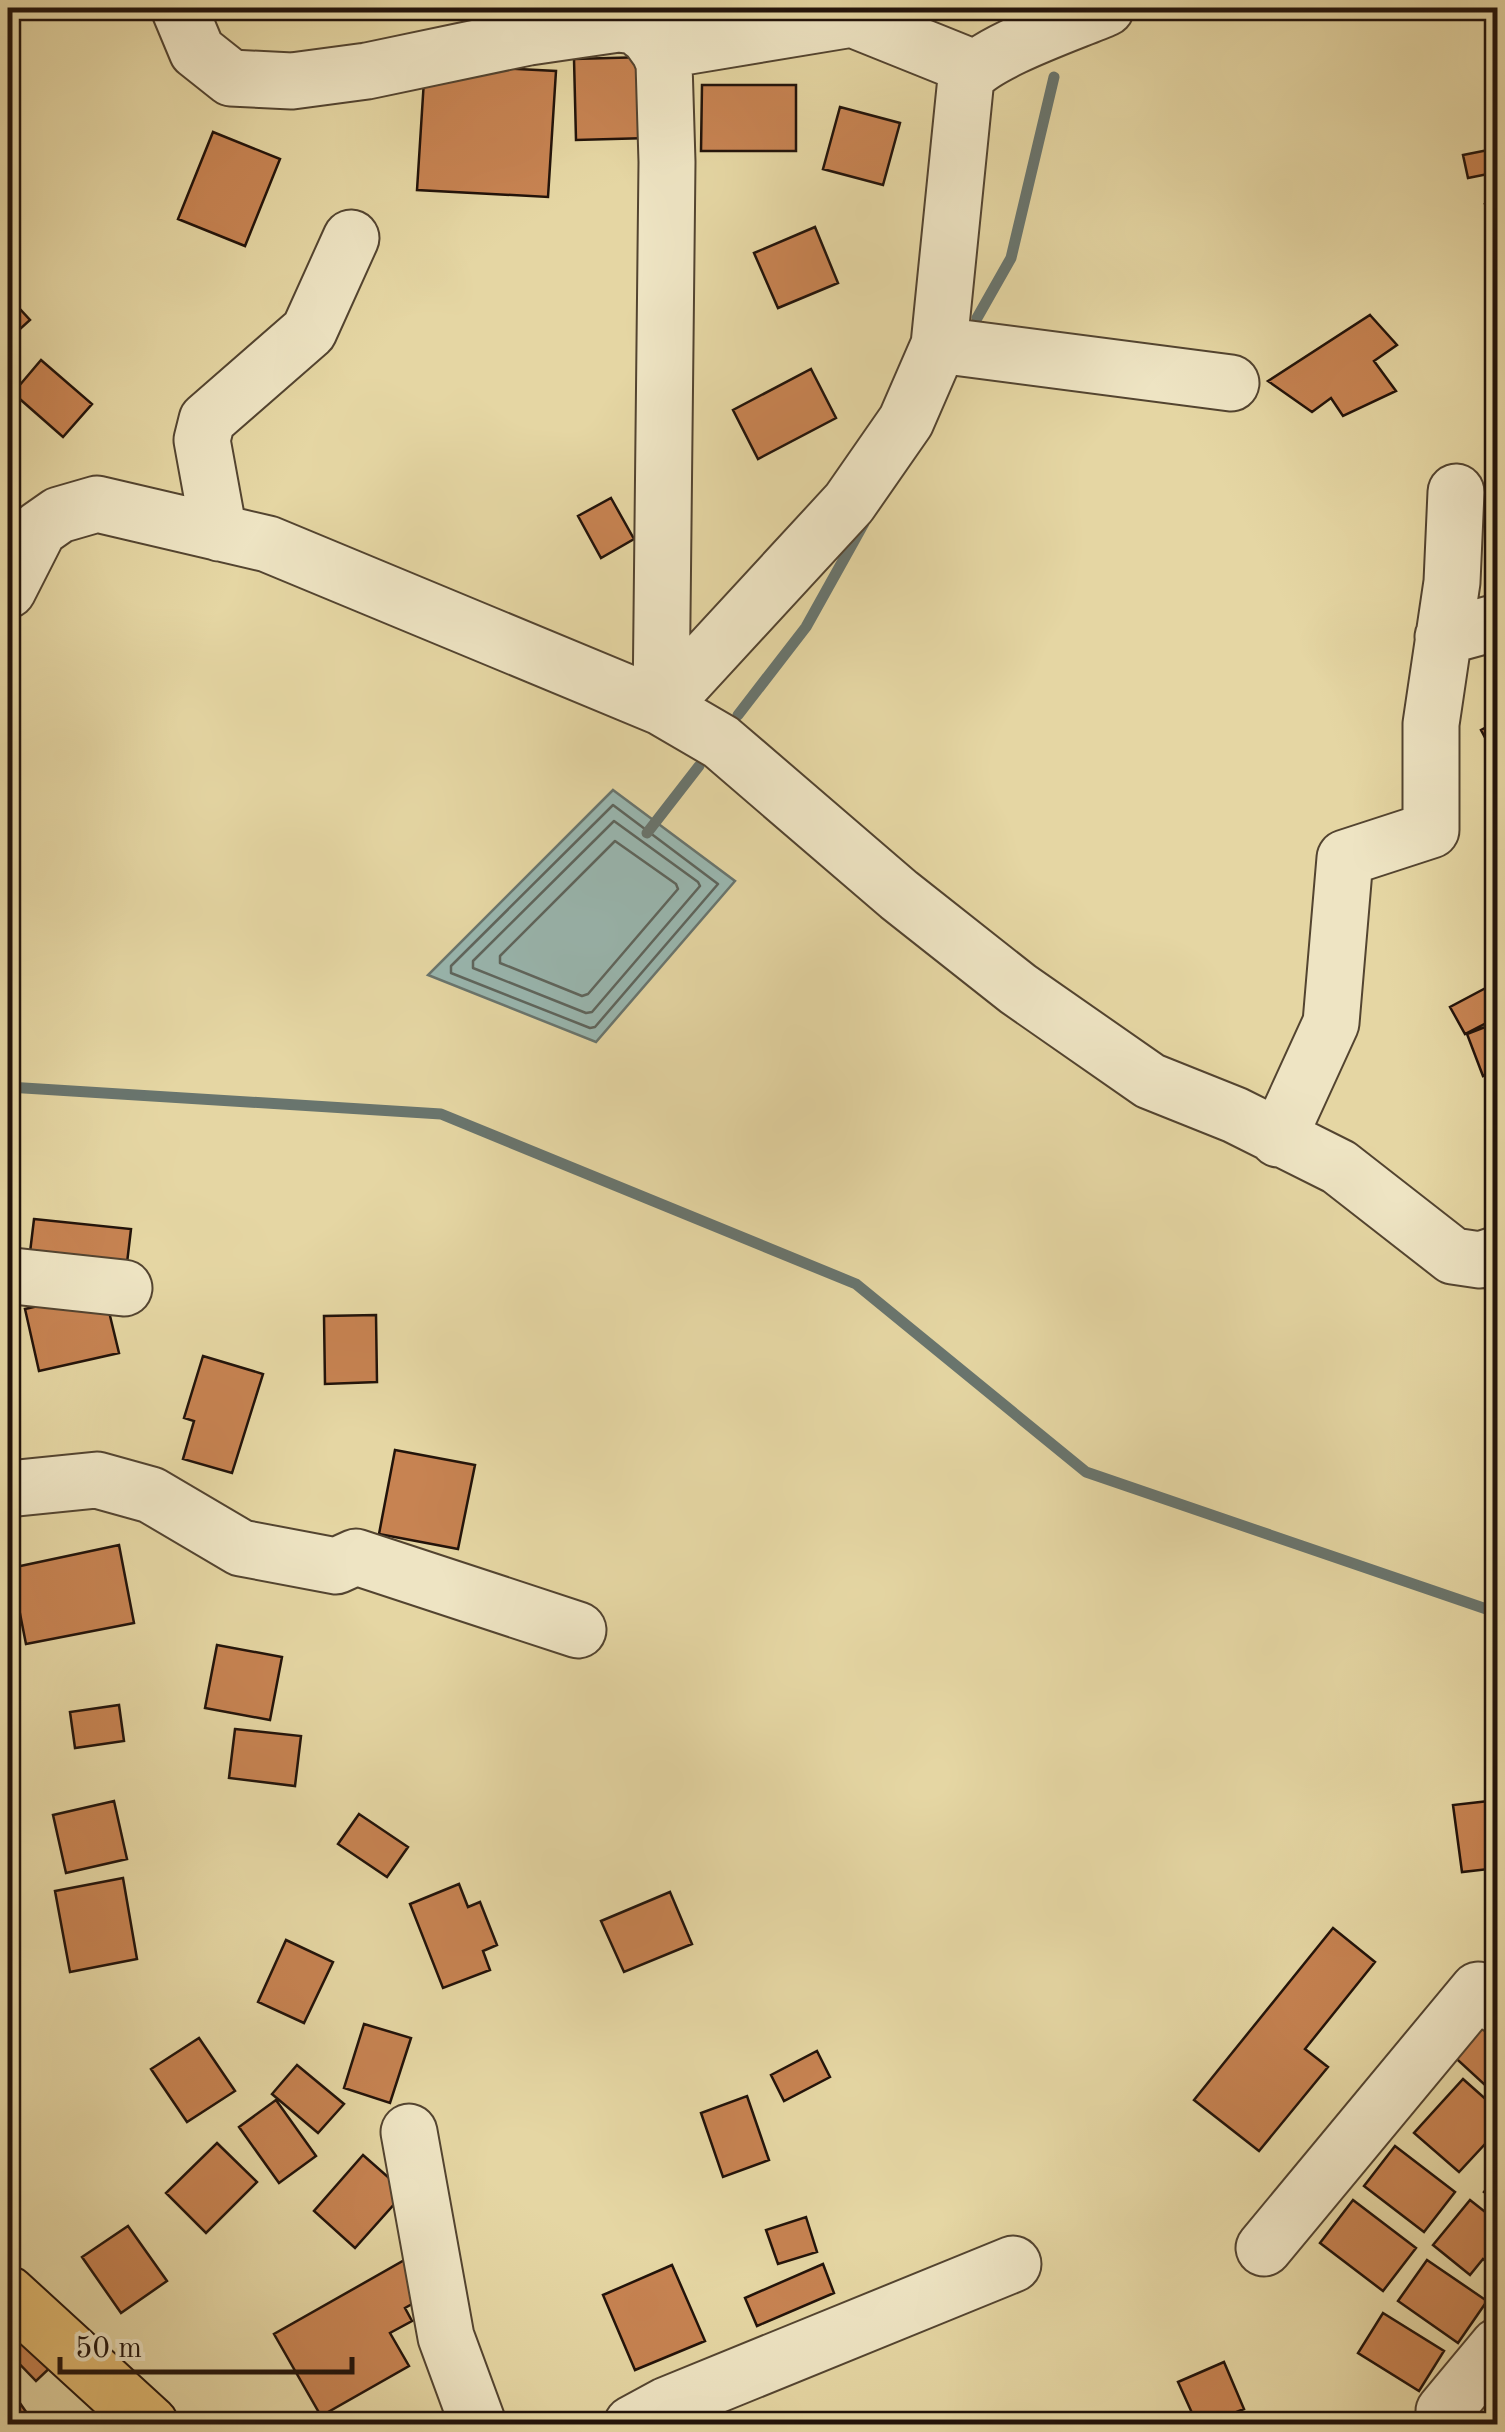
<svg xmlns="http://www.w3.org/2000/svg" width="1505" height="2432" font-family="'Old Standard TT',serif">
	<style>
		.water { fill: #99b7b0; stroke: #69756e; stroke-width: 2.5 }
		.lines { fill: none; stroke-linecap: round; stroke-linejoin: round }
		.shore { stroke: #5e655d; stroke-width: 2.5 }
		.stream { stroke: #69756e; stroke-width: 11 }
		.building { fill: #c78352; stroke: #22130a; stroke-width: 2.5 }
		.minor-casing { stroke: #534430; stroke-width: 59 }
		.major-casing { stroke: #22130a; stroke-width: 59 }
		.minor { stroke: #eee4c3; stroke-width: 55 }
		.major { stroke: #e2bb72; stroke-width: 55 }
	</style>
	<rect width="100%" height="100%" fill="#e5d6a3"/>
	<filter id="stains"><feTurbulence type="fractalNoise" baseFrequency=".002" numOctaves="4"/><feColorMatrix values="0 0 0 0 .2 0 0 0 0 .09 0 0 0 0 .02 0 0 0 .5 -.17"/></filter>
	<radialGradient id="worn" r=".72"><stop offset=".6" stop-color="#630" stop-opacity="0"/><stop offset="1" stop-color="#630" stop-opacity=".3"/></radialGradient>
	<path class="water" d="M613,790L735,881L596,1042L428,975Z"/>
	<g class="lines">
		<path class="shore" d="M613,805L718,884L595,1027L590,1028L451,973V966Z
			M614,821L698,882L700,886L592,1012L586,1013L473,968V961Z
			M615,841L676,884L678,889L588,994L582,996L500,963V956Z"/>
		<path class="stream" d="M977,318L1011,258L1054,77
			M738,715L806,627L864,523
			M647,833L699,766
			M8,1087L441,1114L856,1284L1086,1472L1498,1613"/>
	</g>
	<path class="building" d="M646,57L649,138L576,140L574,59Z
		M425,64L556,71L548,197L417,190Z
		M702,85H796V151H701Z
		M840,107L900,123L883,185L823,169Z
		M213,132L280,159L245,246L178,219Z
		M1498,148V172L1468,178L1463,155Z
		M1498,197V227L1485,204Z
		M815,227L838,283L778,308L754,253Z
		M8,296L30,320L8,340Z
		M1370,315L1397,345L1374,361L1396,391L1343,416L1331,398L1312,412L1268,381Z
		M41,360L92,404L63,437L13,393Z
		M811,369L836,418L758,459L733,410Z
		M611,498L634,539L601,558L578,516Z
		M1498,721V762L1481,730Z
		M1497,982L1498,1017L1465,1034L1450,1007Z
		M1498,1022V1070L1483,1076L1467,1034Z
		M34,1219L131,1229L125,1280L28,1269Z
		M104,1291L119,1353L39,1371L25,1309Z
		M376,1315L377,1382L325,1384L324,1316Z
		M203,1356L263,1374L232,1473L183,1459L194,1421L184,1418Z
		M395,1450L475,1465L458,1549L379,1534Z
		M119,1545L134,1623L26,1644L11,1568Z
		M217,1645L282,1657L270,1720L205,1708Z
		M119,1705L124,1741L75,1748L70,1712Z
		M235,1729L301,1736L295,1786L229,1778Z
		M16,1799L19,1839L8,1840V1800Z
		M1498,1800V1868L1462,1872L1453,1805Z
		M114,1801L127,1859L66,1873L53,1815Z
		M359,1814L408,1847L387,1877L338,1844Z
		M123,1878L137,1959L70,1972L55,1891Z
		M459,1884L468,1907L480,1902L497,1945L483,1951L490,1970L443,1988L410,1904Z
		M670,1892L692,1944L624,1972L601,1921Z
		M1333,1928L1375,1962L1305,2049L1328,2067L1259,2151L1194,2100Z
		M286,1940L333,1962L304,2023L258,2002Z
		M1487,2010L1498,2019V2097L1448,2051Z
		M364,2024L411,2038L390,2103L344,2088Z
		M199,2038L235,2091L187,2122L151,2069Z
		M817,2051L830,2077L784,2101L771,2075Z
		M297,2065L344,2104L318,2133L272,2094Z
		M1463,2079L1498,2110V2130L1459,2172L1414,2133Z
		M747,2096L769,2160L723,2177L701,2113Z
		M276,2100L316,2156L279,2183L239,2127Z
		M217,2143L257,2182L206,2233L166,2193Z
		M1395,2146L1455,2192L1424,2232L1364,2186Z
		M363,2155L405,2192L355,2248L314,2211Z
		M1498,2174V2202L1484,2192Z
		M1353,2200L1416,2248L1383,2291L1320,2243Z
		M1470,2200L1498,2222V2271L1483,2259L1470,2275L1433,2245Z
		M806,2217L817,2252L778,2264L766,2230Z
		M128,2226L167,2281L121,2313L82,2257Z
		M408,2258L428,2295L405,2308L412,2321L390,2333L409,2366L321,2416L274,2334Z
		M1427,2260L1487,2301L1458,2343L1398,2301Z
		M823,2264L834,2293L757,2326L745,2298Z
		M672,2265L705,2341L635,2370L603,2295Z
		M1383,2313L1444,2351L1419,2391L1358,2353Z
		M26,2334L55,2363L36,2381L8,2352Z
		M1224,2362L1244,2409L1207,2424H1197L1178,2382Z
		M8,2386L31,2419L23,2424H8Z"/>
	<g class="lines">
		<defs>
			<path id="minor" d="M179,8L197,51L231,78L292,81L367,71L529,37L618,24L635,26L649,37L659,51L664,63L667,162L661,707L721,742L899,895L1018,989L1150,1081L1235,1115L1339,1167L1453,1256L1480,1260L1498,1254
				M659,51L852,19L974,68
				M939,345L1231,383
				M219,533L202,440L207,420L309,331L351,238
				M8,590L39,529L59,515L97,504L268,544L661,707L849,503L906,421L939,345L966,78C987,51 1072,23 1106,8
				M1443,637L1498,622
				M1278,1139L1331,1023L1345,858L1431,830V724L1452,582L1456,492
				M8,1278L13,1276L124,1288
				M8,1489L97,1480L151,1495L241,1548L336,1566L356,1557L578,1630
				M409,2132L446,2337L478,2424
				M1264,2248L1478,1990L1498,2006
				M1444,2411L1498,2346
				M632,2424L667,2405L1013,2264"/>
			<path id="major" d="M8,2294L150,2424"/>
		</defs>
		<use href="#minor" class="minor-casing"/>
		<use href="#major" class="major-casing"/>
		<use href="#minor" class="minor"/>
		<use href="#major" class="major"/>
	</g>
	<rect width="1505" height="2432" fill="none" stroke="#e5d6a3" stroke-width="40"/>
	<rect x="10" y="10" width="1485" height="2412" fill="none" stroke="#22130a" stroke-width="5"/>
	<rect x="20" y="20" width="1465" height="2392" fill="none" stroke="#22130a" stroke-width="2.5"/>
	<path d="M60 2357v15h292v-15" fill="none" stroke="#22130a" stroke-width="5"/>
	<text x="75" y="2357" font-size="30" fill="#22130a" stroke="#eee4c3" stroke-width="8" paint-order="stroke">50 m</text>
	<rect width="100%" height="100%" filter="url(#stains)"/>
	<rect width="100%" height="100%" fill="url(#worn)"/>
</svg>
